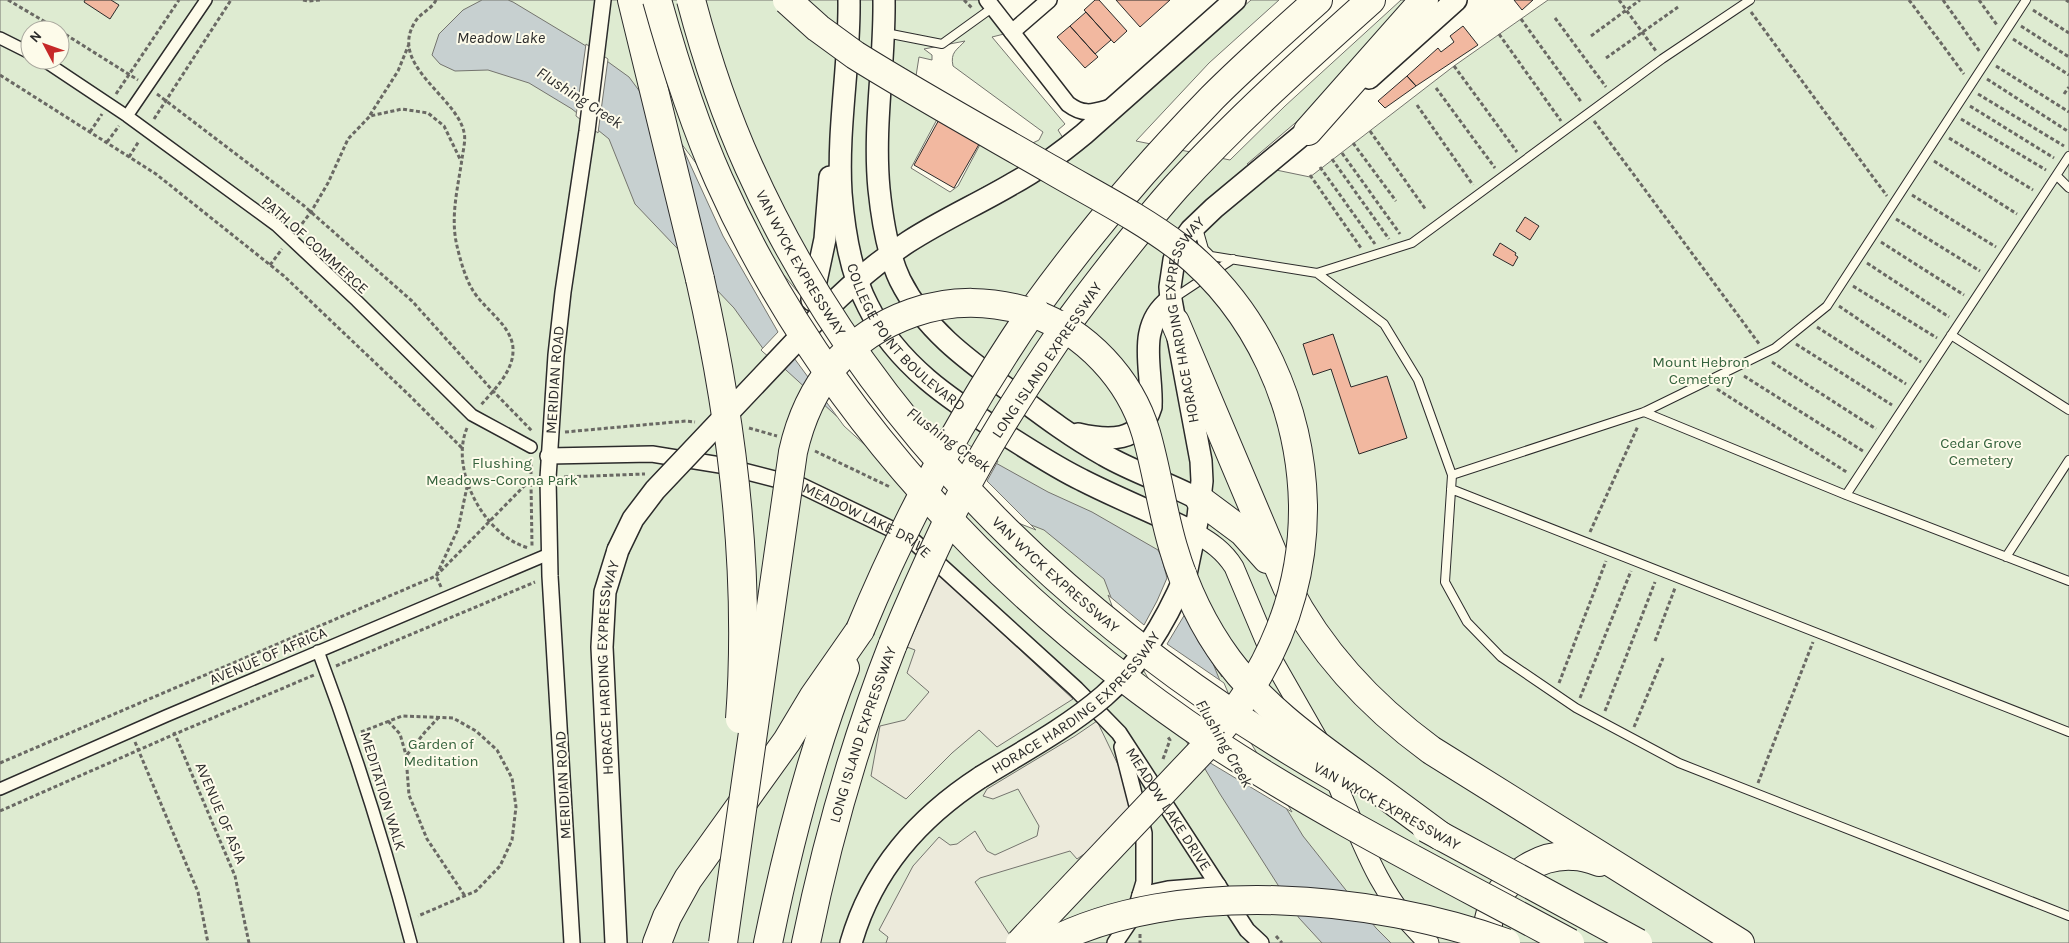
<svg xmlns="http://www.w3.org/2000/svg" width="2069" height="943" font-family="Karla,sans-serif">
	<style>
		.green { fill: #deebd1; stroke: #74746e; fill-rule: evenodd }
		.parking { fill: #eceadb; stroke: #74746e }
		.water { fill: #c7d0d0; stroke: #74746e }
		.pier { fill: #fdfbea; stroke: #74746e }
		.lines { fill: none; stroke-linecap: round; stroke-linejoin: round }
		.stream { stroke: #c7d0d0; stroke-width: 5 }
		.building { fill: #f2b8a0; stroke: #2b2b2b }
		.service-casing { stroke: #2b2b2b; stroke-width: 10 }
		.pedestrian-casing { stroke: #2b2b2b; stroke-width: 14 }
		.minor-casing { stroke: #2b2b2b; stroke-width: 18 }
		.tertiary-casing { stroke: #2b2b2b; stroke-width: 21 }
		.secondary-casing { stroke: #2b2b2b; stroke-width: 24 }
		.motorway-casing { stroke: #2b2b2b; stroke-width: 30 }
		.path { stroke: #6a6964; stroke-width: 3; stroke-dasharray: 4 2.5; stroke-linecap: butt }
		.service { stroke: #fdfbea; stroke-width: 8 }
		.pedestrian { stroke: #fdfbea; stroke-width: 11 }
		.minor { stroke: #fdfbea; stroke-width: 15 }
		.tertiary { stroke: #fdfbea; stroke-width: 19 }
		.secondary { stroke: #fdfbea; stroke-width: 21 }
		.motorway { stroke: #fdfbea; stroke-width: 28 }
		.secondary-bridge-casing { stroke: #2b2b2b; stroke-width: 24; stroke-linecap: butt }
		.motorway-bridge-casing { stroke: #2b2b2b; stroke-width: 30; stroke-linecap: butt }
		.secondary-bridge { stroke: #fdfbea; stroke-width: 21 }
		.motorway-bridge { stroke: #fdfbea; stroke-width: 28 }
		.labels { text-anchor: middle; stroke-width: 4; stroke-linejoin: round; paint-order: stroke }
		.street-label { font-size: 15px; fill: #2b2b2b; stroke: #fdfbea }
		.park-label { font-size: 15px; fill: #34623c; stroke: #fdfbea }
		.water-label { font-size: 16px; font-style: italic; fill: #2b2b2b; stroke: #fdfbea }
	</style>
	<rect width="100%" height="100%" fill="#fdfbea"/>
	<path class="green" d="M0,0H988L1012,32L992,37L1065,124L1058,130L1063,138L1017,169L945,208L1100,133L1251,0H1279L1209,63L1136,141L1230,160L1285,106L1401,0H1411L1301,118L1247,164L1310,177L1454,66L1548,0H2069V943H0ZM30,30H60V60H30ZM965,41C957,50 950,52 953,66L1043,132L1039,140L1012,153L984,137L958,186L950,192L911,168L942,110L913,95L919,57L932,60V55L924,49Z"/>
	<path class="parking" d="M939,575L1073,699L997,747L979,730L952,753L906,799L871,776L880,726L905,720L929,692L907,673L915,650L907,647Z
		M1097,721L1122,773L1136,818L1077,859L1070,851L980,878L975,882L1013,940L1010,943H886L888,937L879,930L913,866L939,837L950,845L957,844L975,831L987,851L995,855L1037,836L1039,826L1018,789L993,799L983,796L987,789L1075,736Z"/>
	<path class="water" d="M482,0H508L513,2L586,46L629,77L733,217L869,384L940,432L1048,492L1092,512L1158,550L1199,629L1242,735L1303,836L1376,928L1391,943H1322L1299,918L1220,794L1126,637L1104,579L1044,530L918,481L877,453L764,350L734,308L635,204L609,139L572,109L529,83L488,70L455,71L440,64L432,55L439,34L463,10Z"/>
	<path class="pier" d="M586,44L608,59L598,133L576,116Z
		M644,94L735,215L871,382L941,430L998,461L987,481L1036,530L917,483L876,455L844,426L794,358L783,369L763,352L761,350L778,332L723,236L679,140Z
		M1159,548L1201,628L1222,677L1199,643L1185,614L1167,644L1224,683L1245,733L1292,812L1207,761L1201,766L1124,638L1108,595L1144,625L1157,601L1167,578Z"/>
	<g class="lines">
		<path class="stream" d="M921,419L938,431"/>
	</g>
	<path class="building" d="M85,0H111L119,5L110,19L84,2Z
		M1095,0H1099L1127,31L1114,43L1084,10Z
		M1116,0H1170L1140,27Z
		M1514,0H1533L1522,10Z
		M1086,12L1111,40L1095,54L1070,26Z
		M1070,26L1098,57L1085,68L1057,37Z
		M1463,26L1478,45L1416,86L1407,76L1438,48L1441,52L1454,42L1450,36Z
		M1407,76L1416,86L1385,108L1378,101Z
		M941,116L982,139L954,188L914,165Z
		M1525,217L1539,226L1530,240L1516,231Z
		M1500,243L1516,253L1515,255L1518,257L1513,266L1493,255Z
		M1333,334L1351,387L1387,376L1407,438L1359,454L1331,369L1313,375L1303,344Z"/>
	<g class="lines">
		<defs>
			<path id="service" d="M886,33L942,44L992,8
				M2057,176L2069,188
				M1198,228L1204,249L1211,256L1317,273L1384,324L1418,380L1452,475L1445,582L1467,622L1501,657L1576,708L1679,763L2069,916
				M1317,273L1412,243L1662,59L1750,0
				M1174,298L1233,259
				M1951,335L2069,410
				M1644,412L1846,495L2069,581
				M1452,475L1644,412L1775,348L1827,306L2026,0
				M1451,489L2069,732
				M1846,495L2069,156
				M2006,557L2069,460"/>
			<path id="pedestrian" d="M0,38L30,53
				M43,60L127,116L276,225L357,301L472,415L531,447
				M127,116L206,0
				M318,651C354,747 385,844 411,943
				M0,789L166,716L549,554"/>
			<g id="minor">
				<path d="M987,0L1068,104C1084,116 1093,112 1111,107"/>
				<path d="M1012,32L1049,0"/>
				<path id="s1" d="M548,456L652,454L720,465L802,486L910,538L1076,689L1119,733L1247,930L1261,943"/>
				<path d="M1140,895L1168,889L1218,885"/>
				<path id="s2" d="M572,943L550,576L548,478L556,355L563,292L587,131L603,0"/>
				<path d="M1115,943L1134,915L1144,882V833L1122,747"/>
			</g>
			<path id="tertiary" d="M1195,533C1211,542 1224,551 1234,567L1275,664L1319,741
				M1330,767C1356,827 1378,899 1429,943"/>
			<g id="secondary">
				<path id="s3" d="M849,0C850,64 837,128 841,193C844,231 850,272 868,306C897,365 951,400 1004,434C1030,450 1055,467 1082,480C1119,499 1158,514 1195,533"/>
				<path d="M884,0C885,63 873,125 879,189C882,218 887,253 900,280C926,332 972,363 1017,396C1045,417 1073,438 1104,455C1135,473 1169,483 1200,500"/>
				<path d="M1369,78L1456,0"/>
				<path d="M812,300L825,239L830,177"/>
				<path d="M797,340C831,303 866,269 908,242C942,220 978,204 1012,184C1038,170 1061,153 1084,134L1235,0"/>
				<path d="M1078,434C1108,441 1140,443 1151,407C1153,369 1135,327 1171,300"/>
				<path id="s4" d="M1186,574L1198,517L1202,481L1201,461L1171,300L1170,287L1174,260L1180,245L1191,230L1214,208L1319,121"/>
				<path id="s5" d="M616,943L602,647L605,592L618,550"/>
				<path d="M851,943C872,870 918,818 981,777"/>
			</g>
			<g id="motorway">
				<path d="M632,0L700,279"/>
				<path d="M1308,131L1424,0"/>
				<path d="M1034,309C1088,234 1148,164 1212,98C1246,64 1282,32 1318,0"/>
				<path d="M1175,322L1287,587C1321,653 1371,706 1431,750L1740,943"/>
				<path d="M1067,324C1102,277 1137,231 1176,187C1237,120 1304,60 1371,0"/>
				<path d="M1200,500L1243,532L1267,559"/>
				<path d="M657,943L667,917L688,879L787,741L814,696L860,630"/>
				<path d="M768,943C787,850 810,757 845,668"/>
				<path id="s6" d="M806,943C827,840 855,741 893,644"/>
				<path d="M1488,943C1485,931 1489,917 1493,906C1507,875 1540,854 1573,856C1582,856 1591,859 1599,862"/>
			</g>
		</defs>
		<use href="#service" class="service-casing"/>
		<use href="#pedestrian" class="pedestrian-casing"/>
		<use href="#minor" class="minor-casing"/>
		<use href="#tertiary" class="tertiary-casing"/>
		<use href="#secondary" class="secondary-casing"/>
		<use href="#motorway" class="motorway-casing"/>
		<path class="path" d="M8,0L59,30
			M303,0L309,1L320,0
			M436,0C432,9 420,13 415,22C388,65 456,96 464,132C466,140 463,151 462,159C458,187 450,217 457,246C460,259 465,277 472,289C483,309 514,326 513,351C513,372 493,391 480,406
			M964,0L972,8
			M1619,0L1656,51
			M1909,0L1964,74
			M1943,0L1980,52
			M1979,0L1997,25
			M2066,0L2069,2
			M2033,10L2069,33
			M1751,12L1887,196
			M1555,18L1606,87
			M1521,19L1582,103
			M2021,26L2069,57
			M60,31L138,80
			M1499,34L1561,121
			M1591,36L1640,0
			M2013,39L2069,75
			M1606,58L1678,7
			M1454,66L1517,152
			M1996,66L2069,112
			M0,75L156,174L284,276L408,394L462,448
			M1987,79L2069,132
			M1436,88L1495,168
			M116,94L179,0
			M157,94L303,205L412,301L493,391L532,431
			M1978,94L2064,146
			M2064,94L2069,87
			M1417,105L1473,185
			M1970,106L2054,158
			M370,115L398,71L409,44
			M154,119L231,0
			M1961,119L2046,170
			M1594,121L1760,345
			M1370,131L1426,210
			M90,132L102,114
			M1949,138L2033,190
			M107,142L119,126
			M1353,143L1396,201
			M1342,153L1400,234
			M129,157L139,141
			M1332,159L1389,239
			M1934,161L2017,214
			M1320,167L1375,244
			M1310,175L1361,248
			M1912,195L1996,247
			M1896,219L1980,271
			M298,229L311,212L328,183L348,139L370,116L402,109L428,113L444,126L461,161
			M1881,242L1964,295
			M1867,263L1949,317
			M270,265L282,249
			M1853,286L1937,338
			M1839,306L1921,362
			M1817,327L1906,384
			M1796,344L1892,405
			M1772,362L1876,429
			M1744,376L1863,451
			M1717,389L1848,473
			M467,428C449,470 485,537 529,548
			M749,428L777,436
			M565,432L686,421L695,422
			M815,451L890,487
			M531,474V460
			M564,477L645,474
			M531,483L532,546
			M1590,532L1638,426
			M441,587L436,576L458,529L467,487
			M1655,641L1675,588
			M336,666L535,582
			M1559,683L1606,561
			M1580,698L1631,571
			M1605,711L1655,582
			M439,717L425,732L406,756L409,795L427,839L465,896
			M388,721L400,734L406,755
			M1634,727L1663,658
			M174,732L235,876L249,943
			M361,732L402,716L453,718L476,731L497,750L512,778L516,807L512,840L500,866L476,891L418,916
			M135,742L198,892L208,943
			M1163,759L1170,740L1168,737
			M0,763L436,576L531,479L533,478
			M1758,783L1813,642
			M0,811L175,734L314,675
			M1140,934V943
			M1276,936L1282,943"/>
		<use href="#service" class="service"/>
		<use href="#pedestrian" class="pedestrian"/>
		<use href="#minor" class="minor"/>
		<use href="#tertiary" class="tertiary"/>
		<use href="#secondary" class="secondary"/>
		<use href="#motorway" class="motorway"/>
		<defs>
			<g id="secondary-bridge">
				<path d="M618,550L633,519L655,490L797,340"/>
				<path id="s7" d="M981,777C1022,752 1067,728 1104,696C1142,663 1167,619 1186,574"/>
			</g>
			<g id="motorway-bridge">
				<path d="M657,0C674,61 693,122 719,180C822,411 1005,603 1213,742C1327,817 1450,878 1570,943"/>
				<path id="s8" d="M691,0C706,57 725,114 749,167C868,432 1088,636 1336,778"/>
				<path d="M787,0L818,28L855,55C919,95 986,132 1052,170C1095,195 1141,218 1180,248C1258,310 1301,407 1303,505C1304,595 1270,672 1213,739L1020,943"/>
				<path d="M700,279C733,424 751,571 740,719"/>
				<path d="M860,630C907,516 965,410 1034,309"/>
				<path d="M893,644C909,605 926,567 944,529C979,457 1022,390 1067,324"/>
				<path d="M1426,828L1638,943"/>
				<path d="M723,943L793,452C808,385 847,336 912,313C951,299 993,300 1032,313C1086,332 1130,379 1146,433C1157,471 1162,510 1173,547C1185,588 1203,626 1228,660C1261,704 1304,736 1348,768C1380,791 1411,814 1442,837"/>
				<path d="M1049,943C1177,877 1375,895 1506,943"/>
			</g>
		</defs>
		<use href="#secondary-bridge" class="secondary-bridge-casing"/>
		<use href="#motorway-bridge" class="motorway-bridge-casing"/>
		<use href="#secondary-bridge" class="secondary-bridge"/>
		<use href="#motorway-bridge" class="motorway-bridge"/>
	</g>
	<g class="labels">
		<g class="street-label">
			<text transform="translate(315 245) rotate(42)" y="5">PATH OF COMMERCE</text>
			<text dy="5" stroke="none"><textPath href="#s8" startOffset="286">VAN WYCK EXPRESSWAY</textPath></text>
			<text dy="5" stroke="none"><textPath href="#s4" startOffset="261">HORACE HARDING EXPRESSWAY</textPath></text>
			<text dy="5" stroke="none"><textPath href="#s3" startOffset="358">COLLEGE POINT BOULEVARD</textPath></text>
			<text transform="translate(1047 360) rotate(-56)" y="5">LONG ISLAND EXPRESSWAY</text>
			<text dy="5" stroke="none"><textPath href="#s2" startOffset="564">MERIDIAN ROAD</textPath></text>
			<text dy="5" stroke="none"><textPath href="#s1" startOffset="331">MEADOW LAKE DRIVE</textPath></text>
			<text dy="5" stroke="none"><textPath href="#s8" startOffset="691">VAN WYCK EXPRESSWAY</textPath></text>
			<text transform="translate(268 656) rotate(-23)" y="5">AVENUE OF AFRICA</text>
			<text dy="5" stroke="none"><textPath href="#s5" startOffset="276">HORACE HARDING EXPRESSWAY</textPath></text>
			<text dy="5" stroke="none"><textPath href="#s7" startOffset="122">HORACE HARDING EXPRESSWAY</textPath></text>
			<text dy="5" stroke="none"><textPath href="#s6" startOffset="216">LONG ISLAND EXPRESSWAY</textPath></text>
			<text transform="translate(563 785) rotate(-93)" y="5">MERIDIAN ROAD</text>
			<text transform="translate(383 791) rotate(73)" y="5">MEDITATION WALK</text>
			<text transform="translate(1387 806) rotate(29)" y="5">VAN WYCK EXPRESSWAY</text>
			<text dy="5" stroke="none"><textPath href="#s1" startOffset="754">MEADOW LAKE DRIVE</textPath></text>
			<text transform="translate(221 813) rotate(67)" y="5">AVENUE OF ASIA</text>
		</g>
		<g class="park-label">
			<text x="1701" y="367">Mount Hebron<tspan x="1701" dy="17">Cemetery</tspan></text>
			<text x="1981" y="448">Cedar Grove<tspan x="1981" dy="17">Cemetery</tspan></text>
			<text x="502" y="468">Flushing<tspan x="502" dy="17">Meadows-Corona Park</tspan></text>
			<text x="441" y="749">Garden of<tspan x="441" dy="17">Meditation</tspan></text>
		</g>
		<g class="water-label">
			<text x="501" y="43">Meadow Lake</text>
			<text transform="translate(580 97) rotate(33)" y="6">Flushing Creek</text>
			<text transform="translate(949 439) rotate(36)" y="6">Flushing Creek</text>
			<text transform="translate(1225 743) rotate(60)" y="6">Flushing Creek</text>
		</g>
	</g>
	<g transform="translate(45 45) rotate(311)"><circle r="24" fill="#fdfbea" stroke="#a9a89e"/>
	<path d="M0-4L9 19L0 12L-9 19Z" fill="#c62828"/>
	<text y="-8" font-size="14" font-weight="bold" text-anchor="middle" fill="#2b2b2b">N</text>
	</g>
</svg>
